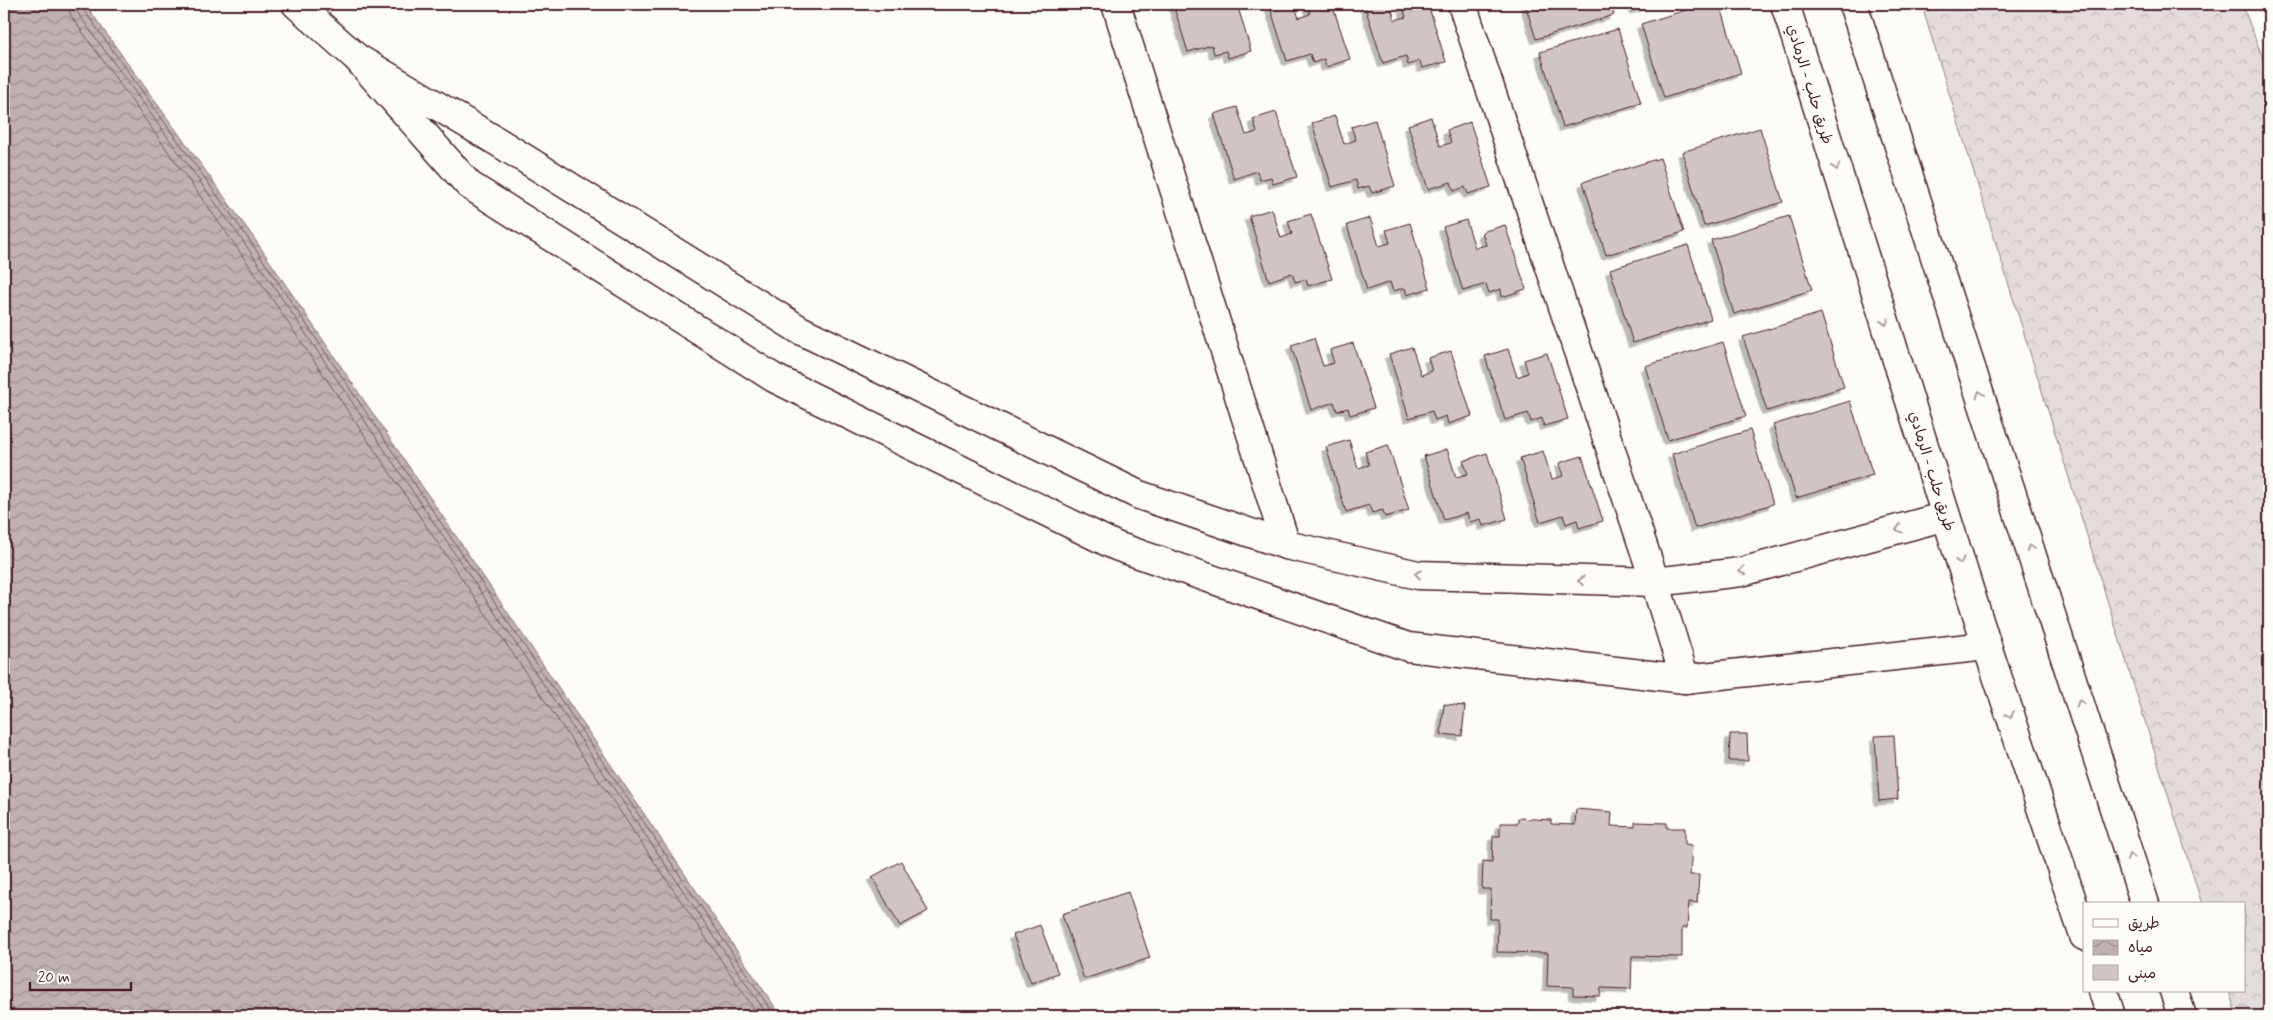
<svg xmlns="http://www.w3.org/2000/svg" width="2273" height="1020" font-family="Mynerve,'Playpen Sans Arabic',sans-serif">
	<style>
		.forest { fill: url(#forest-crowns); stroke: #967e82 }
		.water { fill: url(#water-waves); stroke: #91777b }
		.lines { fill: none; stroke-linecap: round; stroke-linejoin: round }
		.shore { stroke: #795961; stroke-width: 1 }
		.building { fill: #d0c5c4; stroke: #4a1f2b; filter: url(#shadow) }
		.street-casing { stroke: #4a1f2b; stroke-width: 31 }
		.secondary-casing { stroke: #4a1f2b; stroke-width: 31 }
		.highway-casing { stroke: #4a1f2b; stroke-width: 31 }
		.street { stroke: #fdfcf7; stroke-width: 28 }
		.secondary { stroke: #fdfcf7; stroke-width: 28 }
		.highway { stroke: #fdfcf7; stroke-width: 28 }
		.oneway { stroke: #ac999b }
		.labels { text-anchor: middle; stroke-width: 4.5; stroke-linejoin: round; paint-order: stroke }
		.street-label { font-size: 15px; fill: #4a1f2b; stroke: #fdfcf7 }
	</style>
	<defs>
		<pattern id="forest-crowns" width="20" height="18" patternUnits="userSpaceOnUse" patternTransform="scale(1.25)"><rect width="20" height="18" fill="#e3dcda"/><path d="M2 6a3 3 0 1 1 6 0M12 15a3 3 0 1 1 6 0" fill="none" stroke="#c4bcbb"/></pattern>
		<pattern id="water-waves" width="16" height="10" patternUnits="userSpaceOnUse" patternTransform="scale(1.25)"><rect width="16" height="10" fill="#c0b1b1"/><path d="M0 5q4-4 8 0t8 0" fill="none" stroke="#9e8f90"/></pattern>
		<filter id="shadow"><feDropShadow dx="-4.5" dy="4.5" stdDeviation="0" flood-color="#0004"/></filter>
	</defs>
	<rect width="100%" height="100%" fill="#fdfcf7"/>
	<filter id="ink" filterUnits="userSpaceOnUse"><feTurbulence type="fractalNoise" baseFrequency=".02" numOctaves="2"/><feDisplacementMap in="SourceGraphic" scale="10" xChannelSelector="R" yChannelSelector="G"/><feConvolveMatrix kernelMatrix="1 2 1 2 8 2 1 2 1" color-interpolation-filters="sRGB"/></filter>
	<g filter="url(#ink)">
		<path class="forest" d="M1937,4H2242L2269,74V1016H2237L2229,991H2244V904H2202L1924,13Z"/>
		<path class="water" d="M4,4H85L254,238L781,1016H4Z"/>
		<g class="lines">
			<path class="shore" d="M68,4L71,16L238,249L759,1016
				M75,4L77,12L245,244L768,1016
				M81,4L83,9L250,241L775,1016"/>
		</g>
		<path class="building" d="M1173,4H1199L1200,9L1212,6L1211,4H1237L1251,51L1228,58L1226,51L1214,54L1212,45L1188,52Z
			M1269,4H1294L1299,18L1310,14L1307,4H1332L1350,59L1326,67L1324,59L1313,63L1310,54L1287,61Z
			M1364,4H1390L1395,20L1406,17L1402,4H1428L1446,62L1422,68L1420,61L1408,65L1406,56L1383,63Z
			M1525,4H1610L1614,15L1536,39Z
			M1632,4H1653L1634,10Z
			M1705,4H1720L1741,73L1664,98L1641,24Z
			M1618,29L1641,103L1563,127L1540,52Z
			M1237,107L1246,135L1257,132L1253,119L1276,112L1297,177L1273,184L1271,177L1260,180L1257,171L1234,179L1214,114Z
			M1335,116L1344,144L1356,140L1351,127L1375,120L1395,186L1372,193L1369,186L1358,189L1356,180L1332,187L1312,123Z
			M1431,117L1440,146L1451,143L1447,130L1470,122L1491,187L1468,194L1465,187L1454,191L1451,182L1428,189L1408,125Z
			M1760,128L1783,202L1704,226L1682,152Z
			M1660,158L1684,232L1606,255L1583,182Z
			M1272,209L1281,238L1292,234L1288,221L1311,214L1332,279L1308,286L1306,279L1295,282L1292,273L1269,281L1249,216Z
			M1789,216L1812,290L1734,314L1711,240Z
			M1370,218L1379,246L1390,243L1386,230L1410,223L1430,288L1407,295L1405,288L1393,291L1390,282L1367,290L1347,225Z
			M1466,220L1475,248L1486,245L1482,232L1505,225L1526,289L1502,297L1501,289L1489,293L1486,284L1463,291L1443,227Z
			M1688,245L1711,319L1633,343L1610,269Z
			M1821,313L1844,387L1767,411L1743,337Z
			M1314,338L1323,366L1334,363L1330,350L1353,343L1374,408L1350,415L1348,408L1337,411L1334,402L1311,410L1291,345Z
			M1723,342L1746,416L1668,440L1645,366Z
			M1412,347L1421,375L1432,371L1428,358L1451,351L1472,416L1448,424L1446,416L1435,420L1432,411L1409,418L1389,354Z
			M1508,349L1517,377L1528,373L1524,360L1547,353L1568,419L1544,426L1542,418L1531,422L1528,413L1505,420L1485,356Z
			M1850,401L1873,475L1796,498L1773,425Z
			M1750,430L1773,504L1695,528L1672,454Z
			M1349,440L1358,468L1369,465L1365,452L1388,445L1409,510L1385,517L1383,510L1372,513L1369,505L1346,512L1326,447Z
			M1447,449L1456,477L1468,474L1463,461L1487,453L1507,519L1483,526L1481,519L1470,522L1467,513L1444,520L1424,456Z
			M1543,451L1552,479L1563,476L1559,463L1582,456L1603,521L1579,528L1577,520L1566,524L1563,515L1540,522L1520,458Z
			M1444,704L1465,706L1462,736L1441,734Z
			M1730,734H1747L1748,761H1729Z
			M1894,735L1898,799L1879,801L1875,736Z
			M1576,809L1612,812L1611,826L1635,827V822L1667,823V828H1685V844L1692,845L1690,875H1699L1697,903L1689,902L1687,928H1682V957L1632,956L1631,989L1601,988L1600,996L1573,995V987L1547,986L1548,953L1497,952L1498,919H1490L1491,889H1482L1483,861L1492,862L1493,836H1500V823H1518V818L1551,820V824L1575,825Z
			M901,861L928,911L900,926L872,877Z
			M1128,892L1150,958L1084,979L1062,914Z
			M1040,925L1058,973L1031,983L1013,935Z"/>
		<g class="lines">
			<defs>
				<path id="street" d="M1116,4L1286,545
					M1462,4L1655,582L1685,679"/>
				<path id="secondary" d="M296,4L357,58
					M1946,516L1741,572L1655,582L1418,575L1286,545L1139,495L800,330L498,142L357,58L469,185L774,378L1116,546L1408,647L1685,679L1987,646"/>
				<path id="highway" d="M1785,4L1987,646L2084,936
					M1853,4L2145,904
					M2103,991L2111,1016
					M2174,991L2182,1016"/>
			</defs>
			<use href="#street" class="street-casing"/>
			<use href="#secondary" class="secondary-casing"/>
			<use href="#highway" class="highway-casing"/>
			<use href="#street" class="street"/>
			<use href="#secondary" class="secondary"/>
			<use href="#highway" class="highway"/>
		</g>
		<defs><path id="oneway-chevron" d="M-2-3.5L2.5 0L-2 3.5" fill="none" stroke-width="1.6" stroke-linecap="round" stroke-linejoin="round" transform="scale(1.25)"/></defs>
		<g class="oneway">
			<use href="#oneway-chevron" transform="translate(1836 167) rotate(73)"/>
			<use href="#oneway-chevron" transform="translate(1885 322) rotate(73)"/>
			<use href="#oneway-chevron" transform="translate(1980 394) rotate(-108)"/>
			<use href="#oneway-chevron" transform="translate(1899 529) rotate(165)"/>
			<use href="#oneway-chevron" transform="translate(2030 548) rotate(-108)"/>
			<use href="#oneway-chevron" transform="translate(1960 561) rotate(73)"/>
			<use href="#oneway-chevron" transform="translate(1742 571) rotate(168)"/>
			<use href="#oneway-chevron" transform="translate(1418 574) rotate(-172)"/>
			<use href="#oneway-chevron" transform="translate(1581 581) rotate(-179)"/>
			<use href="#oneway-chevron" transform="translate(2080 703) rotate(-108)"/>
			<use href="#oneway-chevron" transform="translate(2010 715) rotate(71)"/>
			<use href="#oneway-chevron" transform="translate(2130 857) rotate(-108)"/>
		</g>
	</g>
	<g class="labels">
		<g class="street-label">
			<text transform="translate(1810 84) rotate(73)" y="5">طريق حلب - الرمادي</text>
			<text transform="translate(1932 471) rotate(73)" y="5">طريق حلب - الرمادي</text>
		</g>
	</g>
	<rect width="2273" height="1020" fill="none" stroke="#fdfcf7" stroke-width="20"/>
	<rect x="10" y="10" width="2253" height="1000" fill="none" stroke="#4a1f2b" stroke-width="2" filter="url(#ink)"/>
	<rect x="2083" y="902" width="162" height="90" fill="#fdfcf7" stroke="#b5a4a5"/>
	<rect x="2093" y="919" width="25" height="8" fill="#fdfcf7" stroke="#b5a4a5"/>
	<text x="2128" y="928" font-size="15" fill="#4a1f2b">طريق</text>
	<rect x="2093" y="940" width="25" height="15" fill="url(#water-waves)" stroke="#b5a4a5"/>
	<text x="2128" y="952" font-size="15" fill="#4a1f2b">مياه</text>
	<rect x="2093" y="965" width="25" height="15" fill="#d0c5c4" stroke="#b5a4a5"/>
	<text x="2128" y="978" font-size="15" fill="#4a1f2b">مبنى</text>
	<path d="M30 982v8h101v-8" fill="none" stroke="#4a1f2b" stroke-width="2.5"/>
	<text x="38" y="982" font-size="15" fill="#4a1f2b" stroke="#fdfcf7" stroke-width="4" paint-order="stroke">20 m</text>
</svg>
